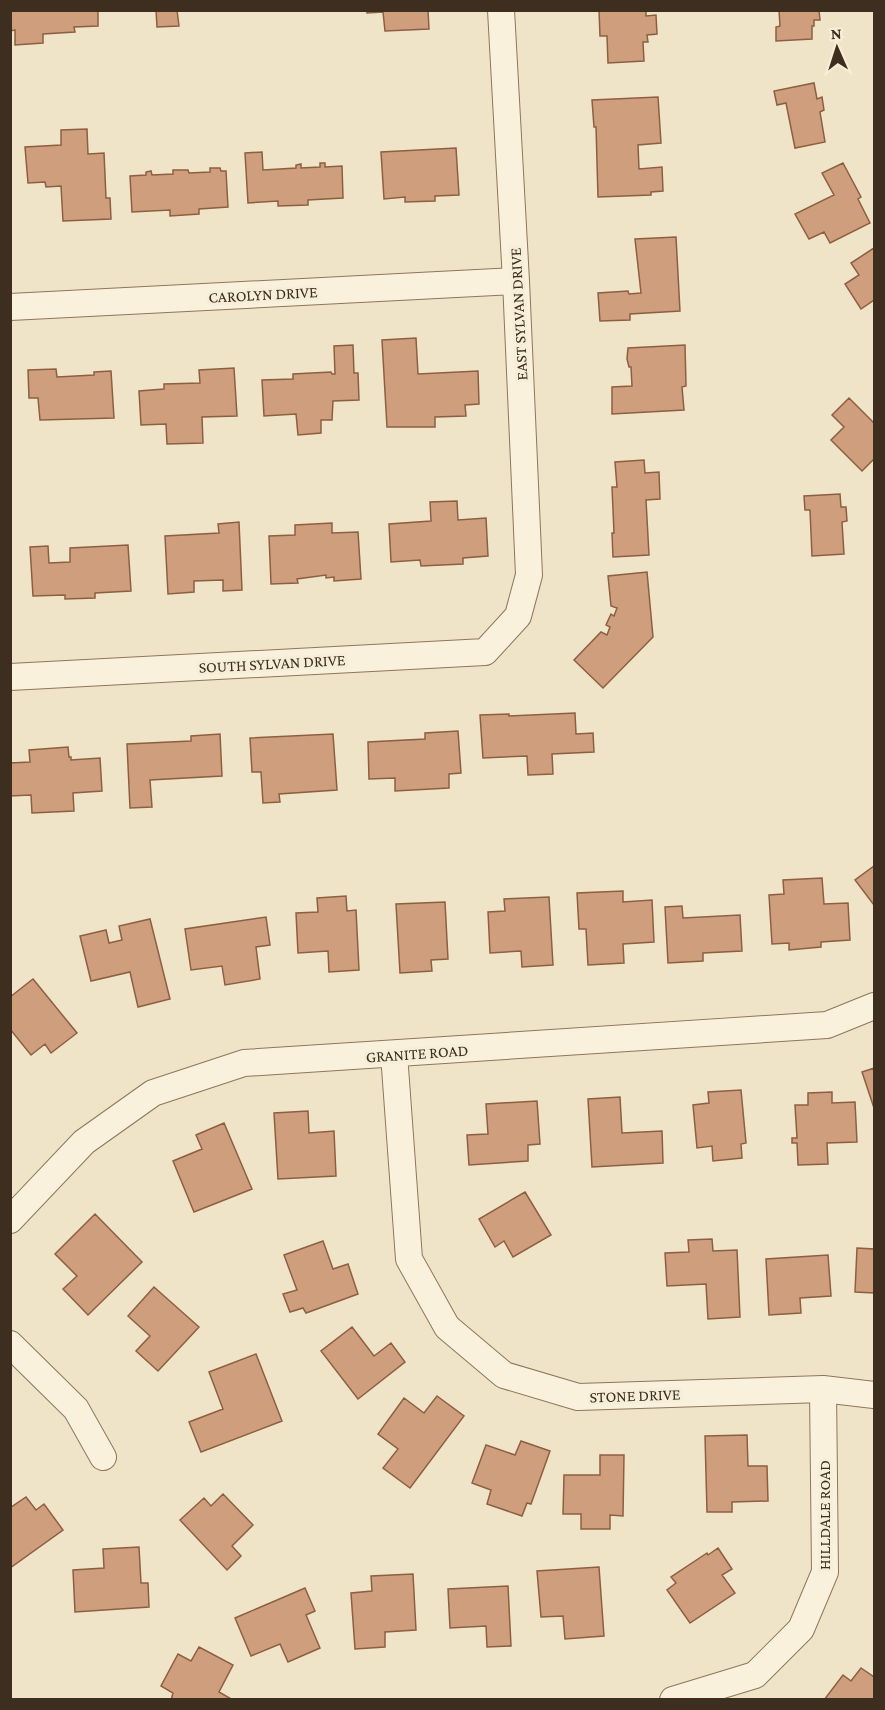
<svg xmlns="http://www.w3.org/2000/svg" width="885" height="1710" font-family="'Crimson Pro',serif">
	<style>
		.building { fill: #cf9f7d; stroke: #8d5f41; stroke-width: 1.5 }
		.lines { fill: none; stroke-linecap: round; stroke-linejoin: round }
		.minor-casing { stroke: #8d765c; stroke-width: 28 }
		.minor { stroke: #faf1dc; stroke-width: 26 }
		.labels { text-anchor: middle; stroke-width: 6; stroke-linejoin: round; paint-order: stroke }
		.street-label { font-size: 16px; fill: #3d2e20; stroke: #f7eed8 }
	</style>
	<rect width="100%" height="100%" fill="#f0e4c8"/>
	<path class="building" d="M10,10H98V26L74,27L75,32L43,34V43L15,45V30L10,31Z
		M156,10H177L179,26L157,27Z
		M367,10H428L429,29L385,31L383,12L367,13Z
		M599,10H646V16L656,15L657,34L647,35L648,42H643L644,61L608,63L607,36H600Z
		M779,10H819L820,20H814V26H812V39L776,41V27L780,26Z
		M814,83L817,99L822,97L824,110L820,112L825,142L795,148L786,103L777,105L774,91Z
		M658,97L661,143L638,145L639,169L662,167L663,191L651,192V195L598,197L596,127H594L592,100Z
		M87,129L88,154L104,153L106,198H110L111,219L63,221L61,186L46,187L45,182L28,183L25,147L61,145V130Z
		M456,148L459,195L435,196V201L405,202V197L384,199L381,152Z
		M262,152L263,170L296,168V165L301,164V168L320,167V163H325V167L342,166L343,198L308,200V205L278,206V201L248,203L245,153Z
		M843,163L861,197L858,199L870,223L830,243L824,232L809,239L795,214L834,195L822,173Z
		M210,168H220L221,171H226L228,207L199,209V214L170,216V210L132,212L130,176L146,175V172L151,171L152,175L173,174V170H188L189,173L210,172Z
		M676,237L680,311L630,314V320L600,321L598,293L628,291L629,294L641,293L635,239Z
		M874,248V300L861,309L845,284L859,275L851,263Z
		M416,338L418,374L478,371L479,404L465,405L466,416L435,417V427H387L382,340Z
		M353,345L354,373H358L359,400L333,401L332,420H321V433L298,435L296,414L264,416L262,380L293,379V374L331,372L332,374H335L334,346Z
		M685,345L686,386L682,387L684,410L612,414V387L632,386L631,367H629L627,359L628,348Z
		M234,368L237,416L202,417L203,443L167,444L166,424L141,425L139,391L164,389V384L200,383L199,370Z
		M56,369L57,377L94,375V372L111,371L114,418L40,420L38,398H29L28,370Z
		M849,398L874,423V459L862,471L831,440L844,427L832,415Z
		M644,460L645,473L659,472L660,499L646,500L649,555L613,557L612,533H614L612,487H617L615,462Z
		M840,494L841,507H846L847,521L842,522L844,554L812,556L810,510H805L804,496Z
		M457,501L458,520L486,518L488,556L463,558V564L421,566L420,560L391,562L389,524L431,521L430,502Z
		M239,522L242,590L223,591V580L194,581V592L168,594L165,536L219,533L218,524Z
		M332,523V533L358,532L361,579L334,581V577L326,578V575L297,579L298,583L271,584L269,536L295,535V525Z
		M128,545L131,591L95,593V598L65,599V595L33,596L30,547L48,546L49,563L70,562V548Z
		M647,572L653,637L603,688L574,660L601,632L607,635L610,627L606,625L611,614L614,616L617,608L611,606L608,576Z
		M575,713L576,734L593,733L594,752L552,754L553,774L528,775L527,756L483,758L480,715L509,714V716Z
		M458,731L461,773L449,774V788L395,791V778L369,779L368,742L425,739V733Z
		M220,734L222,776L150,780L152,807L130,808L127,744L191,741V736Z
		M333,734L337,790L279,794L280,802L263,803L261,772H252L250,738Z
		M68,747L69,757H71V760L100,758L102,791L73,793L74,811L32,813L31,795L10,796V763L30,762L29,750Z
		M874,866V905L855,880Z
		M822,878L824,904L848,903L850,940L821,942V947L789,950V943L772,944L769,895L784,894L783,880Z
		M623,891V902L652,900L654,942L623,944L624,963L588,965L586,929H579L577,893Z
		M346,896L347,911L356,910L359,970L329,972L328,951L298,953L296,913L318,912L317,898Z
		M549,897L553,965L522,967L521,951L490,953L488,912L505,911L504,899Z
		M445,902L448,959L431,960L432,971L400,973L396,904Z
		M682,906L683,918L740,915L742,951L703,953V961L668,963L665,907Z
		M266,917L270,945L256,947L260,979L225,985L222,966L191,970L185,929Z
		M150,919L170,999L138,1007L130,972L91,981L80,936L106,930L109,943L122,940L119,926Z
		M33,979L77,1033L51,1053L45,1044L31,1055L10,1029V997Z
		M874,1068V1108L862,1072Z
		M741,1090L746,1143L741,1144L742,1158L713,1161L712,1146L697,1148L693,1105L709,1103L708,1092Z
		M832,1092V1103L855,1102L857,1142L827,1143L828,1164L798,1165L797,1143H792V1138H797L795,1105H808V1093Z
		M620,1097L622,1133L662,1131L663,1163L592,1167L588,1099Z
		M537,1101L540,1144L528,1145V1161L469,1165L467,1135L488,1134L486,1104Z
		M308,1111L309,1133L334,1131L336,1176L278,1179L274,1113Z
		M224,1123L252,1189L194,1212L173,1161L202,1149L196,1135Z
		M525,1192L551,1235L513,1257L504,1241L495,1247L479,1219Z
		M95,1214L142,1262L88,1315L63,1289L77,1276L55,1254Z
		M712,1239L713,1251L737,1250L740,1317L708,1319L706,1284L667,1286L665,1253L689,1252L688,1240Z
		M323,1241L333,1269L348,1264L358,1294L306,1313L303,1308L290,1312L283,1294L297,1290L284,1255Z
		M857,1248L874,1249V1293L855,1292Z
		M828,1255L831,1296L800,1298L801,1313L769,1315L766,1259Z
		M154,1287L199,1327L158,1371L136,1351L150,1336L128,1316Z
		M352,1327L374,1356L391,1343L405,1362L358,1399L321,1351Z
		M256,1354L282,1421L201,1452L189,1422L223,1409L209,1372Z
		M437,1396L464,1416L410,1488L383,1468L398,1449L378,1434L404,1398L424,1413Z
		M747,1435L748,1466H767L768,1501L732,1502V1512H707L705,1436Z
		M521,1441L550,1451L531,1504L527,1503L522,1516L487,1504L491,1490L472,1483L486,1445L515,1455Z
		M600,1455H624L623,1516L610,1515V1529H581V1514H563L564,1475H600Z
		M223,1494L253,1525L232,1546L241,1556L227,1570L180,1520L204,1498L211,1506Z
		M26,1497L36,1510L44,1504L63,1530L10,1568V1508Z
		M139,1547L141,1583H148L149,1607L75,1612L73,1570L104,1568L103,1549Z
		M718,1548L732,1569L722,1575L735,1593L690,1623L667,1590L676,1583L671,1577L707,1553L708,1555Z
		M599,1567L604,1636L565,1639L563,1616L541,1617L537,1571Z
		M413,1574L416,1630L385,1632V1647L355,1649L351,1593L372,1591L371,1576Z
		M508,1586L511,1646L487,1647L486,1626L450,1628L448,1589Z
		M305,1588L315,1611L306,1615L320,1648L288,1662L280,1644L251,1656L235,1618Z
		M199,1647L233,1665L219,1692L233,1700H171L173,1693L161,1686L178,1654L191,1661Z
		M861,1668L874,1677V1700H824L843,1675L851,1681Z"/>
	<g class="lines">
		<defs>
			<path id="minor" d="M10,307L516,281
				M10,677L485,652L518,616L529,575L516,281L501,10
				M394,1054L409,1259L447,1327L504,1375L578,1397L823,1389L874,1395
				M10,1220L84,1142L153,1093L244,1063L827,1025L874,1006
				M10,1344L76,1409L103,1457
				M673,1700L755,1675L801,1629L825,1572L823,1389"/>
		</defs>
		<use href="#minor" class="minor-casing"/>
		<use href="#minor" class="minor"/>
	</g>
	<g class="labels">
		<g class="street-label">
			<text transform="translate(263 294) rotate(-3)" y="6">CAROLYN DRIVE</text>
			<text transform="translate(518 314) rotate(-93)" y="6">EAST SYLVAN DRIVE</text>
			<text transform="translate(272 663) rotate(-3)" y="6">SOUTH SYLVAN DRIVE</text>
			<text transform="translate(417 1053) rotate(-4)" y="6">GRANITE ROAD</text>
			<text transform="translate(635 1395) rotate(-2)" y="6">STONE DRIVE</text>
			<text transform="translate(824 1515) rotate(-90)" y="6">HILLDALE ROAD</text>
		</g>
	</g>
	<rect width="885" height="1710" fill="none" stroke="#3d2e20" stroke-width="24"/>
	<g transform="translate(837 48) rotate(357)" stroke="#f7eed8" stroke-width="4.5" paint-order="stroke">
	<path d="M0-4.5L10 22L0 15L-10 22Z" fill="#3d2e20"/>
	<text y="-9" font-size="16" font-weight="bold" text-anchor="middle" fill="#3d2e20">N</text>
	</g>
</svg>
